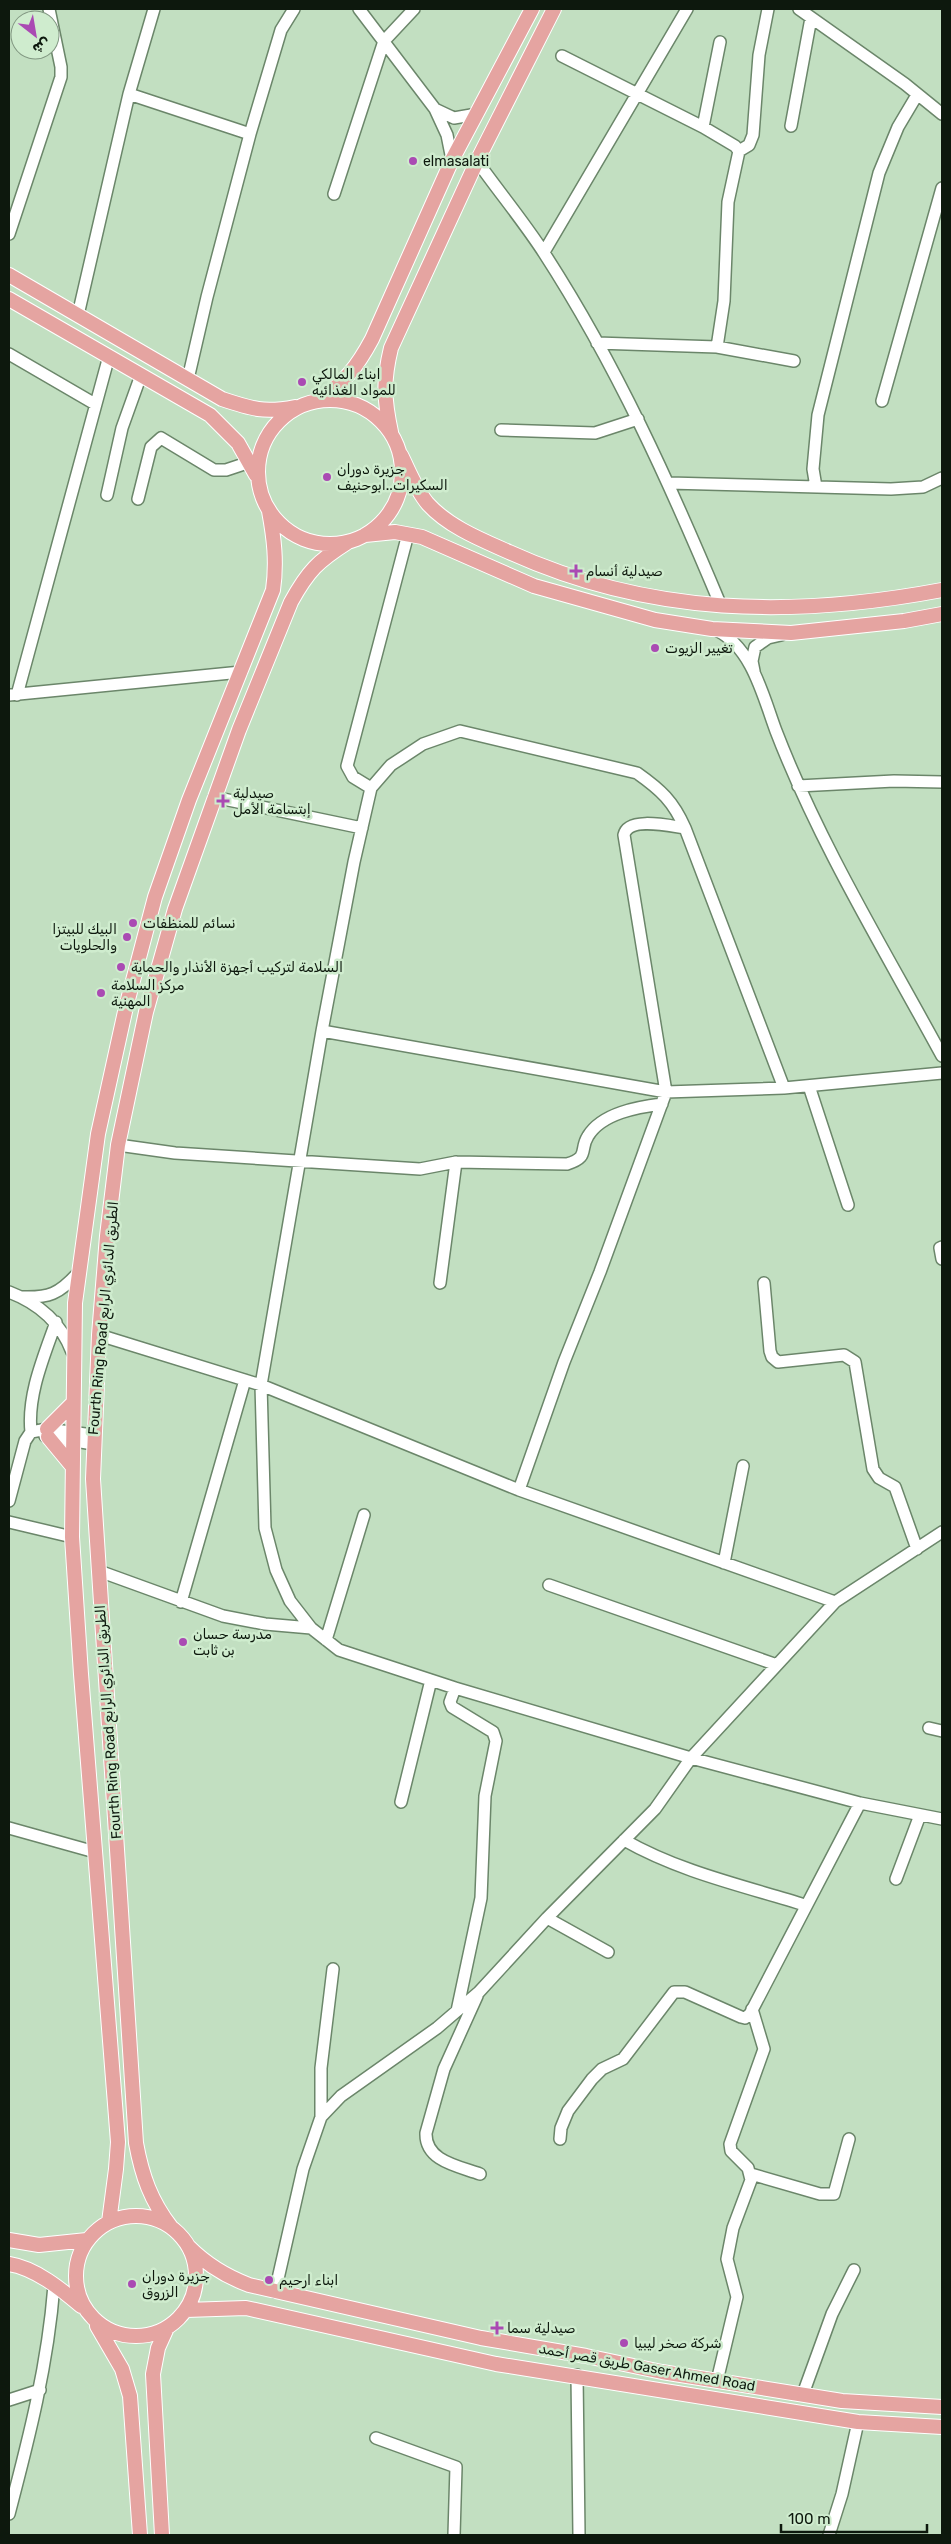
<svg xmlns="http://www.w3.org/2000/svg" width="951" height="2544" font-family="Rubik,Vazirmatn,sans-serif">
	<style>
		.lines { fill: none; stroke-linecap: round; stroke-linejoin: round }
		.minor-casing { stroke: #6b866a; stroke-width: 14 }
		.major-casing { stroke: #fff; stroke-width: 16 }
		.minor { stroke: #fff; stroke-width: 11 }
		.major { stroke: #e5a4a1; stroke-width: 14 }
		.poi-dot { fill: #aa4ab3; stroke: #cfecce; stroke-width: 2 }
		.labels { text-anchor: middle; stroke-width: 5; stroke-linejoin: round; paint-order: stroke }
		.poi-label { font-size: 14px; fill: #0d180d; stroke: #cfecce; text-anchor: start }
		.street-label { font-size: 14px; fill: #0d180d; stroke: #cfecce }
	</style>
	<rect width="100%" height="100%" fill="#c2dfc1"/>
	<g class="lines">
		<defs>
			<path id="minor" d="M359,9L435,109L447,135L452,160
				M799,9L905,84L942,114
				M562,56L703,127L735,146L739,151L728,202L724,301L717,347
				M129,94L250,134L281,30L294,9
				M437,110L454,118L477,114
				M791,126L811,18
				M703,127L720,42
				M739,151L749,145L753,135L759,55L768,9
				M477,161C499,192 524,222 544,253C616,364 670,484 721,606
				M334,194L384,41L414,9
				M9,234L61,77V67L49,9
				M544,252L687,9
				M78,315L129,94L154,9
				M597,343L717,347L794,361
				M9,354L95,404
				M188,379L207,297L250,134
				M882,401L942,188
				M501,430L595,433L638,419
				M669,483L891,489L923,487L942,478
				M816,487L813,469L818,415L879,173L898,127L917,95
				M107,495L122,428L141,375
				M138,499L151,447L161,438L214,470H226L250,462
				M716,630C752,647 763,696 776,731C820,845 884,949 942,1056
				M754,671L752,661L755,647L768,638L781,635
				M9,695L241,672
				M17,695L109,356
				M798,786L894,781L942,782
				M371,788L353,777L347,766L408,534
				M214,797L362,828
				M322,1031L666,1092L784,1088L942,1073
				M809,1086L848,1205
				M784,1088L685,828C673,801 661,790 637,773L460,731L423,744L391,765L371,788L354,862L322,1031L261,1385L265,1528L276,1570L290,1601L311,1628L339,1650L455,1688L691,1758L860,1803L942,1819
				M118,1145L175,1153L420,1169L456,1162L567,1164C590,1157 579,1150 588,1136C602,1113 638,1107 662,1104
				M942,1247L940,1248L942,1259
				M440,1283L456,1162
				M764,1283L770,1351L772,1357L778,1362L844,1355L855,1362L873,1469L879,1478L895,1487L917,1549
				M9,1292C38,1303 61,1323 72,1352
				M22,1297C49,1298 59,1294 78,1273
				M99,1335L261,1385L519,1490L835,1602L942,1532
				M31,1432C27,1395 44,1356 56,1322
				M45,1436L93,1444
				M519,1490L564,1362L600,1272L666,1092L624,835C628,816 670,826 685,828
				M9,1501L25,1441L31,1432L47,1429L93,1435
				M9,1522L72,1537
				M724,1563L743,1466
				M99,1571L223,1616L265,1624L311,1628
				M549,1585L777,1665
				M181,1602L245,1380
				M326,1640L364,1515
				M455,1688L450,1702L452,1707L493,1732L496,1741L485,1796L481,1898L457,2011
				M929,1728L942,1731
				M401,1802L431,1680
				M9,1828L95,1852
				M624,1840C680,1872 744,1886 805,1905
				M896,1879L920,1815
				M547,1918L608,1952
				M477,1996L444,2069L426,2133C425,2161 458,2166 480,2174
				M321,2117V2068L333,1969
				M560,2139L561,2128L568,2111L592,2079L602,2069L623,2059L674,1992H685L741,2017L745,2018L750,2014L860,1803
				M751,2174L820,2194H834L849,2139
				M275,2292L303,2169L321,2117L341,2096L437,2028L479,1992L547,1918L655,1809L691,1758L835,1602
				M577,2375L579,2535
				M717,2381L737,2297L727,2259L733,2228L751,2180L748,2168L731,2151L730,2144L764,2049L752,2009
				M803,2394L832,2314L854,2270
				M9,2400L40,2390
				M376,2438L456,2467L454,2535
				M9,2514C29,2438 48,2364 54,2285
				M829,2535L842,2494L858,2422"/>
			<path id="major" d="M9,275L222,399C252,409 264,413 295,407
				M9,299L210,415L238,443L256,475
				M258 472a72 72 0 1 1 144 0a72 72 0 1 1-144 0Z
				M319,400C345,382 357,367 372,339L452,160L532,9
				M391,432C384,399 383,381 391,348L477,161L554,9
				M401,455C409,471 416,490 428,504C449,527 482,540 509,552C650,616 793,618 942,590
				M365,535L395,532L422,537L534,586L655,620L712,629L791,633L904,621L942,614
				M47,1429L72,1404
				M48,1437L72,1466
				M76 2276a60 60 0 1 1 120 0a60 60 0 1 1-120 0Z
				M109,2222L116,2169L118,2142L81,1674L72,1537L75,1303L98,1134L126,1007L155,897L189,800L273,590C277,562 274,538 269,511
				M171,2227C151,2201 142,2176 136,2143L93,1479L99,1335L107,1236L118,1145L146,1012L175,909L239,730L291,602C308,571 318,561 348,542
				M9,2240L39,2245L87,2240
				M189,2247C207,2265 225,2276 249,2285L481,2338L586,2356L662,2372L842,2401L942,2407
				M9,2264C35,2268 61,2289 81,2306
				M186,2310L246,2308L496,2364L858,2422L942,2427
				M97,2326L122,2369L130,2396L140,2535
				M162,2535L153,2374L158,2348L167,2328"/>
		</defs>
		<use href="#minor" class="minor-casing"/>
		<use href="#major" class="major-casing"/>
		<use href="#minor" class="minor"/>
		<use href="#major" class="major"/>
	</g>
	<g class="poi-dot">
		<circle cx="413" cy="161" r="5"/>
		<circle cx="302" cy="382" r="5"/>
		<circle cx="327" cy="477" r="5"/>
		<path d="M573.5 563.5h5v5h5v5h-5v5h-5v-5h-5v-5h5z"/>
		<circle cx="655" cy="648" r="5"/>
		<path d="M220.5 793.5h5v5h5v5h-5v5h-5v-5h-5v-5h5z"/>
		<circle cx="133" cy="923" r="5"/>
		<circle cx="127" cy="937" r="5"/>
		<circle cx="121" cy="967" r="5"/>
		<circle cx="101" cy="993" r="5"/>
		<circle cx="183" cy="1642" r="5"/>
		<circle cx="269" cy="2280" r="5"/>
		<circle cx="132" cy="2284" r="5"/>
		<path d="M494.5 2320.5h5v5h5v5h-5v5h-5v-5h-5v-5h5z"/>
		<circle cx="624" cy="2343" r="5"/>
	</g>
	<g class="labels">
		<g class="poi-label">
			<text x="423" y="166">elmasalati</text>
			<text x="312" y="379">ابناء المالكي<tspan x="312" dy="16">للمواد الغذائيه</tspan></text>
			<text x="337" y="474">جزيرة دوران<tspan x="337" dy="16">السكيرات..ابوحنيف</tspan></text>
			<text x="586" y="576">صيدلية أنسام</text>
			<text x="665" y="653">تغيير الزيوت</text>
			<text x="233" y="798">صيدلية<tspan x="233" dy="16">إبتسامة الأمل</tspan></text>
			<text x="143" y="928">نسائم للمنظفات</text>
			<text x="117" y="934" text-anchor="end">البيك للبيتزا<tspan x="117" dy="16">والحلويات</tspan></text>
			<text x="131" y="972">السلامة لتركيب أجهزة الأنذار والحماية</text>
			<text x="111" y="990">مركز السلامة<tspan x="111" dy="16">المهنية</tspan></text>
			<text x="193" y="1639">مدرسة حسان<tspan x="193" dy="16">بن ثابت</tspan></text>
			<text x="142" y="2281">جزيرة دوران<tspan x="142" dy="16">الزروق</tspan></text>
			<text x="279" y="2285">ابناء ارحيم</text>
			<text x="507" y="2333">صيدلية سما</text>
			<text x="634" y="2348">شركة صخر ليبيا</text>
		</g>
		<g class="street-label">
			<text transform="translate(103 1318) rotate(-85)" y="5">Fourth Ring Road الطريق الدائري الرابع</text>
			<text transform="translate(108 1722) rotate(-94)" y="5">Fourth Ring Road الطريق الدائري الرابع</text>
			<text transform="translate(647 2367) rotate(10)" y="5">طريق قصر أحمد Gaser Ahmed Road</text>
		</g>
	</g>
	<rect width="951" height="2544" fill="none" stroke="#0d180d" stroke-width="20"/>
	<g transform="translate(35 35) rotate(149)"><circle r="24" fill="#cfecce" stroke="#819781"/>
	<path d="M0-4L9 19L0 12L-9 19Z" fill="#aa4ab3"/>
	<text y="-8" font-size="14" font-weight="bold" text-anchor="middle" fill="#0d180d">ش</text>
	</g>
	<path d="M781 2524v8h146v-8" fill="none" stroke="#0d180d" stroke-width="2.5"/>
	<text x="788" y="2524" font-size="15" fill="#0d180d" stroke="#cfecce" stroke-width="4" paint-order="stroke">100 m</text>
</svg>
